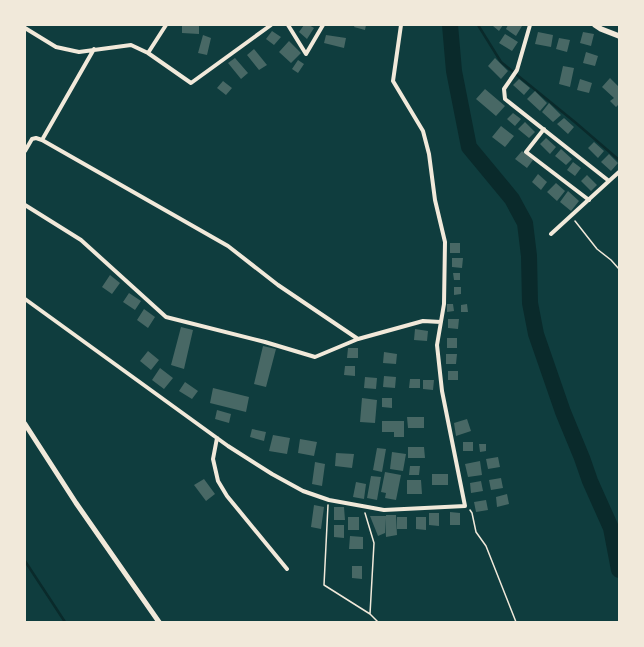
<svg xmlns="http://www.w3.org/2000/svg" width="644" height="647" font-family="Figtree,sans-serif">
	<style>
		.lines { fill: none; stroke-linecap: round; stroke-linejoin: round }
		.stream { stroke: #0a2a2b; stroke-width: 2.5 }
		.river { stroke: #0a2a2b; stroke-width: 16 }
		.building { fill: #486865 }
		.path { stroke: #f1e9da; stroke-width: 1.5 }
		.minor { stroke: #f1e9da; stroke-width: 4 }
		.tertiary { stroke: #f1e9da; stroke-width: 5 }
		.secondary { stroke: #f1e9da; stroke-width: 5.5 }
	</style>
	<rect width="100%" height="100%" fill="#0f3d3e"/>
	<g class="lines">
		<path class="stream" d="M478,25L501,62L576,123L619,160
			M25,561L65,622"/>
		<path class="river" d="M450,25L454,71L469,147L512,199L525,223L529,256L530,303L536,334L563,412L582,458L590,481L611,528L619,570"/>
	</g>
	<path class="building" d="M182,25H199V34L182,33Z
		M304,25H309L314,28L307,39L299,32Z
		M355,25H366L365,30L354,27Z
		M494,25H503L499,31L493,26Z
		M508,25H520L522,26L516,36L506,29Z
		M272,31L281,37L274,45L266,39Z
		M538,32L553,35L551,47L535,44Z
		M583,32L594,34L591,46L580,43Z
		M505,34L518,42L512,51L499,43Z
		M203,35L211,38L207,55L198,53Z
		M326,35L346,38L344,48L324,43Z
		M559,38L570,40L567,52L556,49Z
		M289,41L301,53L291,63L279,52Z
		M254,49L267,65L259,70L247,55Z
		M586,52L598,56L595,66L583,63Z
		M235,58L248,73L241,79L228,63Z
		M495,58L508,71L501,79L488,66Z
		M298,60L304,64L298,73L292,69Z
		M563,66L574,68L570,87L559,84Z
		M610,78L619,87V104L616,107L610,101L614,98L602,87Z
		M519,79L530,88L524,95L513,85Z
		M580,79L592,83L589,93L577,90Z
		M223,81L232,88L226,95L217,88Z
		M485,89L505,106L496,116L476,99Z
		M535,91L547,103L540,111L527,99Z
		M549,103L561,115L553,122L542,112Z
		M513,113L521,119L515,126L507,119Z
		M564,118L574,127L568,134L557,124Z
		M525,122L535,132L529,138L518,129Z
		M501,126L514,136L505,147L492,137Z
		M546,138L556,147L550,154L540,144Z
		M594,142L604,151L598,158L588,148Z
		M561,149L572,159L566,165L555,156Z
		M522,151L533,160L527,168L515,159Z
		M609,154L618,163L611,171L601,162Z
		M573,162L581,168L575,176L567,170Z
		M538,174L547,182L541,190L532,182Z
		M587,175L597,185L591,191L581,181Z
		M556,183L565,191L557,201L547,192Z
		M568,191L579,201L571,211L560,202Z
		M450,243H460V253H450Z
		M452,258H463L462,268L452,267Z
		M453,273H460V280H454Z
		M110,275L120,283L112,294L102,287Z
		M454,287H461V294L454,295Z
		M129,293L141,301L135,310L123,302Z
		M447,304H453L454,311L447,312Z
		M467,304L468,312H461V305Z
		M144,309L155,317L148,328L137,320Z
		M448,319H459L458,329L448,328Z
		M181,327L193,330L184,369L171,365Z
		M415,329L428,331L427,341L414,340Z
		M447,338H457V348H447Z
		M263,346L276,349L266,387L254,384Z
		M348,348H358V358H347Z
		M148,351L159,360L151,370L140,361Z
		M384,352L397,354L396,364L383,363Z
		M446,354H457L456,364H446Z
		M345,366H355V376L344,375Z
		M160,368L173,378L164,389L152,380Z
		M448,371H458V380H448Z
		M384,376L396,377L395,388L383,387Z
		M365,377L377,378L376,389L364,388Z
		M410,379H420V388H409Z
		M423,380H434L433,390L423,389Z
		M185,382L198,391L192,399L179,391Z
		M213,388L249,397L246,412L210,403Z
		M362,398L377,400L375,423L360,422Z
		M382,398H392V408L382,407Z
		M217,410L231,414L229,423L215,419Z
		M407,417H424V428H408Z
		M467,419L471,431L456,436L454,423Z
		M382,421H404V437H394V432H382Z
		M252,429L266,432L264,441L250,437Z
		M273,435L290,438L287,454L269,451Z
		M300,439L317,442L314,456L298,453Z
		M463,442H473V451H463Z
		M479,444H486V451L480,452Z
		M408,447H424L425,458H408Z
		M377,448L386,449L382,472L373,470Z
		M392,452L406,454L403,471L390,469Z
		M336,453L354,454L352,468L335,466Z
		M498,457L500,467L488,469L486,459Z
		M480,461L482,475L468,477L465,464Z
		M315,462L325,464L322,486L312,484Z
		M410,466H420L419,475H409Z
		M385,472L401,475L396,500L385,498L386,493L381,492Z
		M432,474H448V485H432Z
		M371,476L381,477L377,500L367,498Z
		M501,478L503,488L491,490L489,480Z
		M204,479L215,494L206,501L194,485Z
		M407,480H421L422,494H407Z
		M481,481L483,491L471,493L470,483Z
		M356,482L366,484L364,499L353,497Z
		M507,494L509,504L497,507L496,497Z
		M486,500L488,510L476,512L474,502Z
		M314,505L324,507L321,529L311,527Z
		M334,507H344L345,520H334Z
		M450,512L460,513V525H450Z
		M429,513H439V526L429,525Z
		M386,515H396L397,535L386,537L385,518V533L378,536L370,516H386Z
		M348,517H359V530H348Z
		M397,517H407V529H397Z
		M416,517H426V530L416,529Z
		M334,525H344V538L334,537Z
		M350,536L363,537V549H349Z
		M352,566H362V579L352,578Z"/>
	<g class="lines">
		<path class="path" d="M575,221L597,249L611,260L619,269
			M328,505L324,585L370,614
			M470,510L472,513L476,532L486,546L516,622
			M365,513L374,543L370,614L378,622"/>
		<path class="minor" d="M288,25L306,54L323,25
			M530,25L517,70L504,89L505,99L609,181L551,234
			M25,28L56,47L79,52L131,45L148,53L191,83L271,25
			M94,49L42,140L228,246L278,285L358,339
			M148,53L166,25
			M544,129L526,152L589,200
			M25,151L32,139L36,138L42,140
			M609,181L619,172
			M25,205L81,240L166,317L265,342L315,357L358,339L423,321L441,322
			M25,299L228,446L272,474L303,491L329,500L384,510L465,506L442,391L437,345L444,304L445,242L435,200L429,154L423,131L393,81L401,25
			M217,438L213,459L218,481L227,496L287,569"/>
		<path class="tertiary" d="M25,424L76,503L159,622"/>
		<path class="secondary" d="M595,25L601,29L619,36"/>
	</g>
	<rect width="644" height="647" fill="none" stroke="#f1e9da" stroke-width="52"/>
</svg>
